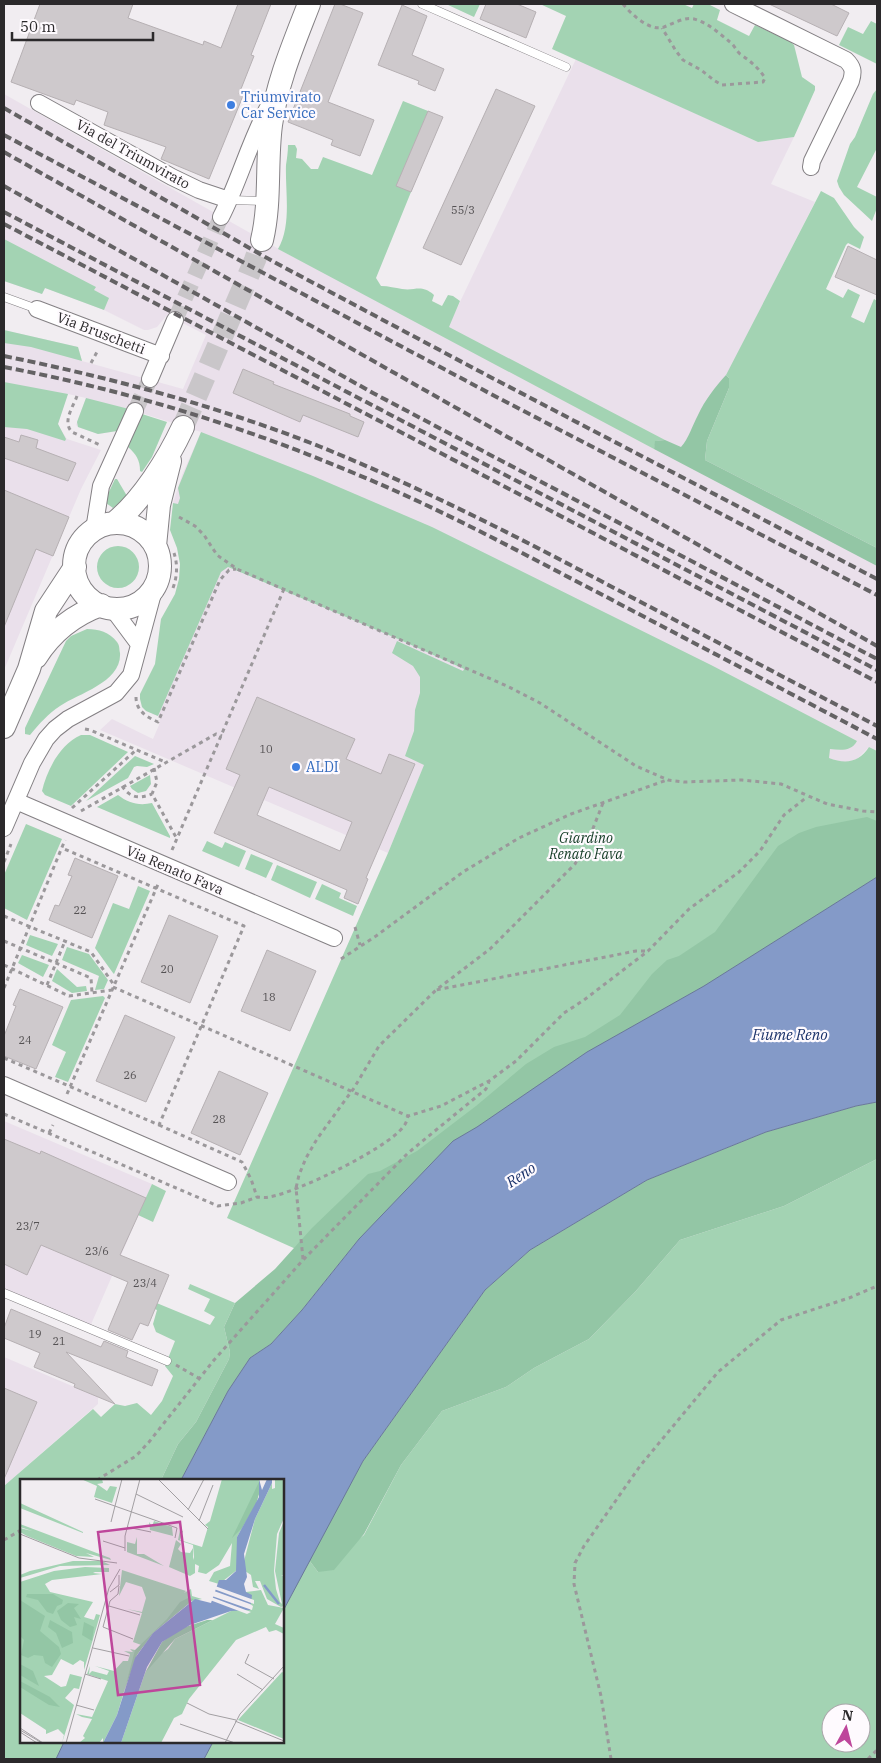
<svg xmlns="http://www.w3.org/2000/svg" width="881" height="1763" font-family="'IBM Plex Serif',serif">
	<style>
		.built { fill: #eae0eb }
		.green { fill: #a3d3b3; fill-rule: evenodd }
		.forest { fill: #93c6a5 }
		.water { fill: #849ac8; stroke: #697899 }
		.building { fill: #cec9cc; stroke: #b6b0b3; fill-rule: evenodd }
		.lines { fill: none; stroke-linecap: round; stroke-linejoin: round }
		.minor-tunnel { stroke: #c9c6c9; stroke-width: 16; stroke-dasharray: 16 8; stroke-linecap: butt }
		.secondary-tunnel { stroke: #c9c6c9; stroke-width: 22; stroke-dasharray: 22 11; stroke-linecap: butt }
		.service-casing { stroke: #848084; stroke-width: 9 }
		.minor-casing { stroke: #848084; stroke-width: 18 }
		.secondary-casing { stroke: #848084; stroke-width: 24 }
		.path { stroke: #9b989b; stroke-width: 3; stroke-dasharray: 4 4; stroke-linecap: butt }
		.service { stroke: #fff; stroke-width: 8 }
		.minor { stroke: #fff; stroke-width: 16 }
		.secondary { stroke: #fff; stroke-width: 22 }
		.rail { stroke: #646264; stroke-width: 4; stroke-dasharray: 8 4; stroke-linecap: butt }
		.shop-dot { fill: #3f7fe0; stroke: #fefafe; stroke-width: 2 }
		.labels { text-anchor: middle; stroke-width: 4.5; stroke-linejoin: round; paint-order: stroke }
		.number-label { font-size: 11px; fill: #545153 }
		.shop-label { font-size: 14px; fill: #366cbe; stroke: #fefafe; text-anchor: start }
		.street-label { font-size: 14px; fill: #2b292b; stroke: #fefafe }
		.park-label { font-size: 14px; font-style: italic; fill: #113a23; stroke: #fefafe }
		.water-label { font-size: 15px; font-style: italic; fill: #1b326a; stroke: #fefafe }
		.inset-river { fill: none; stroke: #849ac8; stroke-width: 2.5 }
		.inset-road { fill: none; stroke: #a29fa2; stroke-width: 1 }
		.view { fill: #be469b; fill-opacity: 0.15; stroke: #be469b; stroke-width: 2.5 }
		.inset-edge { fill: none; stroke: #2b292b; stroke-width: 2.5 }
	</style>
	<rect width="100%" height="100%" fill="#f1edf1"/>
	<path class="built" d="M576,59L758,142L794,137L771,184L815,202L688,451L877,548V751L869,747L857,759L849,762H839L173,503L182,475L201,432L129,409L117,431L98,434L78,427L76,425L86,398L68,394L58,424L61,430L67,439L101,450L81,489L4,670V330L78,347L82,361L183,389L206,335L167,315L157,327L148,330H144L104,310L45,288L42,294L4,281V94L293,257L448,327Z
		M214,559L230,568L398,639L464,669L388,853L100,730L112,719L153,739L159,725L160,717L152,714Z
		M4,1121L152,1184L89,1329L4,1295Z
		M4,1357L98,1397V1404L4,1486Z"/>
	<path class="green" d="M446,4H480L474,17Z
		M540,4H683L692,8L694,4H708L720,10L717,20L749,36L755,25L791,42L794,45L802,77L815,86V90L794,137L758,142L552,49L566,16Z
		M871,21L877,24V64L839,45L848,27L863,34Z
		M877,89V148L857,187L877,197V208L872,221L844,195L839,187L837,181L850,144L855,137L873,94Z
		M403,101L428,111L397,185L411,192L376,278L381,286C389,286 395,288 402,289C416,291 421,284 434,295L432,301L442,306L448,295L453,296L460,301L449,327L665,440L656,441L654,449L278,249C292,225 285,191 286,165C287,158 288,152 288,145H295L297,149L296,158L302,159L311,169H318L323,157L372,175Z
		M821,191L834,198L854,227L864,237L860,249L848,243L846,245L826,289L843,298L848,289L860,295L851,317L864,323L874,299L877,301V548L705,460L707,441L729,388V378L726,375Z
		M4,239L96,287L94,290L109,298L104,310L45,288L42,294L4,281Z
		M4,330L78,347L82,361L31,347L4,343Z
		M4,382L68,394L58,424L66,439L65,441L27,429L4,427Z
		M86,398L129,409L117,431L98,434L78,427L77,422Z
		M142,414L167,422L152,457L142,472L140,471C140,460 136,454 128,447Z
		M201,432L313,476L432,527L711,665L857,741C851,752 840,750 830,749L829,758C845,764 859,763 869,747L877,751V877L359,1239L336,1267L227,1218L388,853L424,765L405,756L414,731L415,710L420,693V677L413,666L392,653L397,641L463,671L464,669L398,639L228,567L221,572L218,579L158,716L146,711L142,707L140,699V694L155,664L161,619L175,594L179,579L180,564L177,548L170,530L173,503L178,504L180,498L178,488Z
		M115,479H117L127,496L113,508L106,503L107,496Z
		M97 567a21 21 0 1 1 42 0a21 21 0 1 1-42 0Z
		M87,629C99,629 109,632 117,642C120,646 119,649 120,653C122,682 79,693 60,706C48,714 39,724 30,735L25,734V728L66,641L71,636Z
		M81,735H90L128,752L71,806L45,795L42,791C47,770 60,744 81,735Z
		M135,756L154,764L147,767L137,766L134,767L128,778L86,801Z
		M150,775L151,784L146,791L138,793L132,789L130,786Z
		M118,795C128,803 139,806 152,803L170,836V838L97,807Z
		M26,824L62,839L27,920L4,908V875Z
		M207,841L222,848L225,842L246,851L239,867L202,851Z
		M251,854L273,863L266,878L245,869Z
		M277,865L317,882L310,898L271,880Z
		M322,884L341,893L339,898L357,906L353,916L315,899Z
		M138,886L150,891L114,974L113,973L95,948L113,903L129,909Z
		M30,935L58,944L52,956L26,945Z
		M67,947L89,954L108,980L104,989L95,990L99,976L62,960Z
		M22,955L49,965L43,977L18,963Z
		M57,969L77,987L86,986L87,991L72,993L52,981Z
		M103,996L105,998L68,1082L55,1077L66,1052L52,1045L71,1000Z
		M877,1159V1759H204L213,1742H282L283,1611L309,1560L318,1572L364,1535L401,1465L442,1411L506,1387L534,1368L589,1339L635,1292L680,1240L784,1206ZM831,1713H861V1743H831Z
		M152,1184L166,1191L153,1222L138,1215Z
		M190,1284L235,1303L224,1327L230,1352L229,1359L196,1422L178,1444L161,1480H21V1742H64L56,1759H4V1486L93,1409L101,1417L115,1404L125,1406L137,1403L151,1415L162,1401L173,1376L165,1366L175,1341L156,1332L153,1324L157,1310L123,1295L125,1290L210,1325L215,1317L204,1311L210,1299L188,1289Z"/>
	<path class="forest" d="M726,375L729,378V388L707,441L705,460L877,548V566L654,449L655,441L665,440L681,447C689,438 692,426 698,415C705,400 715,387 726,375Z
		M867,817L877,821V877L704,986L587,1052L477,1127L453,1141L359,1239L302,1310L271,1344L250,1358L228,1391L181,1480H161L178,1444L196,1422L229,1359L230,1352L224,1327L235,1303L275,1269L312,1228L368,1174L380,1171L417,1151L476,1106L526,1064L554,1047L585,1037L620,1015L652,974L667,960L679,956L715,932L778,846L799,833L816,827Z
		M877,1102V1159L784,1206L680,1240L635,1292L589,1339L534,1368L506,1387L442,1411L401,1465L364,1534L334,1570L318,1572L309,1560L363,1461L485,1290L530,1250L647,1180L766,1132L856,1106Z"/>
	<path class="water" d="M877,877V1102L856,1106L766,1132L647,1180L530,1250L485,1290L363,1461L283,1611L282,1480H181L228,1391L250,1358L271,1344L302,1310L359,1239L453,1141L477,1127L587,1052L704,986Z
		M64,1742H213L204,1759H56Z"/>
	<path class="building" d="M40,4H133L128,18L203,45L204,41L221,48L238,4H271L251,55L254,56L239,94L243,96L209,179L161,159L166,147L104,125L108,112L76,100L74,105L11,82Z
		M335,4H340L363,13L328,102L374,120L360,156L331,145L333,140L288,122Z
		M486,4H517L536,12L526,38L480,19Z
		M769,4H831L849,13L837,36Z
		M402,5L427,16L412,55L444,69L435,91L418,84L419,81L378,65Z
		M496,89L535,106L461,265L423,248Z
		M428,111L443,117L411,192L396,186Z
		M848,246L877,260V295L835,277Z
		M243,369L274,382L273,384L350,414V416L364,422L358,437L303,415L300,422L233,393Z
		M21,435L38,440L36,448L76,463L68,481L4,458V437L19,442Z
		M4,490L69,517L53,556L36,549L4,627Z
		M257,697L355,739L346,759L381,774L389,754L415,764L366,878L368,879L358,904L344,898L347,890L214,833L240,775L226,769ZM269,787L352,822L340,851L257,815Z
		M75,858L118,876L92,938L49,920L55,905L59,906L72,876L68,875Z
		M169,915L218,936L190,1003L141,982Z
		M267,950L316,971L290,1031L241,1011Z
		M20,989L63,1007L36,1069L4,1056V1036L16,1006L13,1005Z
		M125,1015L175,1037L146,1102L96,1081Z
		M219,1071L268,1093L240,1155L191,1133Z
		M4,1139L40,1154L41,1151L146,1198L120,1255L169,1275L148,1326L140,1323L132,1340L108,1330L128,1282L41,1245L27,1275L4,1264Z
		M11,1309L101,1347L104,1341L128,1351L126,1357L158,1370L152,1386L66,1352L115,1404L74,1387L75,1384L34,1367L40,1353L4,1338V1328Z
		M4,1388L37,1402L4,1479Z"/>
	<g class="lines">
		<path class="minor-tunnel" d="M175,320L221,217
			M135,411L150,379"/>
		<path class="secondary-tunnel" d="M183,427L255,260L262,240"/>
		<defs>
			<path id="service" d="M422,4L566,67
				M229,200L266,201
				M4,297L37,309
				M4,1293L167,1361"/>
			<path id="minor" d="M733,4L846,60C853,67 854,71 851,81L812,161L811,167
				M39,103L172,177L199,190L229,200
				M221,217C240,180 250,139 271,102
				M37,309L161,356
				M150,379L175,320
				M94,530L101,486L135,411
				M112,608L138,643
				M16,801L334,938
				M4,828L32,763L46,739L55,729L68,719L116,693L131,675L155,586
				M4,1085L228,1182"/>
			<path id="secondary" d="M262,240C271,202 266,163 271,125C277,82 294,43 309,4
				M114,523C142,501 168,459 183,427
				M74 566a43 43 0 1 1 86 0a43 43 0 1 1-86 0Z
				M155,546L159,505L170,461
				M36,657C52,632 73,615 101,605
				M4,727L29,669L46,611L75,567"/>
		</defs>
		<use href="#service" class="service-casing"/>
		<use href="#minor" class="minor-casing"/>
		<use href="#secondary" class="secondary-casing"/>
		<path class="path" d="M623,4C631,14 650,32 664,27C674,23 684,17 694,19C707,22 720,34 730,42C734,45 736,50 740,54C750,61 758,67 765,78L763,82L722,85L715,81L701,70L683,60L676,51L662,28
			M91,363L98,350
			M77,396C73,407 62,422 72,432L102,446
			M179,517L195,526L204,535L217,555L237,569L507,686L540,703L636,766L668,780L684,782L742,780L781,784L827,804L863,811L877,812
			M173,588C177,577 178,565 174,553
			M136,697C136,711 147,717 158,722L220,580L229,570L236,569
			M85,729L90,730L165,762
			M154,768L157,782L152,794L177,839
			M122,786C130,798 139,799 152,794
			M603,803L590,836L575,864L490,949L436,990L636,951H647
			M72,808L136,750
			M81,811L216,734L222,736
			M172,850L284,589
			M4,862L11,844
			M4,916L91,952L114,985
			M355,927L360,945
			M4,941L91,978L92,993
			M341,959L376,936L463,872L519,838L571,814L667,780
			M4,965L69,996L112,990
			M47,985L65,941
			M113,987L408,1116
			M4,988L65,840
			M4,1058L159,1125L244,926L62,848
			M67,1094L159,882
			M4,1114L218,1206L241,1203L257,1197
			M159,1125L242,1162L251,1179L257,1197C261,1197 265,1198 269,1197C296,1193 388,1148 403,1127C406,1124 407,1120 408,1116L441,1106L489,1081L516,1061L564,1013L584,1000L648,951L689,909L739,872L760,851L784,815L807,797
			M49,1133L53,1125
			M303,1259L296,1188L299,1175L306,1158L317,1139L354,1088L379,1046L436,990
			M176,1365L200,1379
			M97,1480L136,1456L149,1442L214,1360L303,1260L408,1153L486,1089L489,1082
			M4,1540L21,1530
			M611,1759L601,1696L574,1584L575,1563L584,1546L640,1466L718,1372L781,1320L849,1298L877,1286
			M868,1759L877,1750"/>
		<use href="#service" class="service"/>
		<use href="#minor" class="minor"/>
		<use href="#secondary" class="secondary"/>
		<path class="rail" d="M4,108L274,262L477,370L877,579
			M4,135L489,393L877,595
			M4,152L877,646
			M4,186L373,393L877,659
			M4,212L877,670
			M4,224L877,682
			M4,356C112,378 218,406 321,447C422,488 518,537 614,588C702,634 789,680 877,726
			M4,367C125,390 243,426 356,474C439,508 518,551 597,592C690,641 784,690 877,739"/>
	</g>
	<g class="shop-dot">
		<circle cx="231" cy="105" r="5"/>
		<circle cx="296" cy="767" r="5"/>
	</g>
	<g class="labels">
		<g class="number-label">
			<text x="463" y="214">55/3</text>
			<text x="266" y="753">10</text>
			<text x="80" y="914">22</text>
			<text x="167" y="973">20</text>
			<text x="269" y="1001">18</text>
			<text x="25" y="1044">24</text>
			<text x="130" y="1079">26</text>
			<text x="219" y="1123">28</text>
			<text x="28" y="1230">23/7</text>
			<text x="97" y="1255">23/6</text>
			<text x="145" y="1287">23/4</text>
			<text x="35" y="1338">19</text>
			<text x="59" y="1345">21</text>
		</g>
		<g class="shop-label">
			<text x="241" y="102">Triumvirato<tspan x="241" dy="16">Car Service</tspan></text>
			<text x="306" y="772">ALDI</text>
		</g>
		<g class="street-label">
			<text transform="translate(133 154) rotate(29)" y="5">Via del Triumvirato</text>
			<text transform="translate(101 333) rotate(21)" y="5">Via Bruschetti</text>
			<text transform="translate(175 870) rotate(23)" y="5">Via Renato Fava</text>
		</g>
		<g class="park-label">
			<text x="586" y="843">Giardino<tspan x="586" dy="16">Renato Fava</tspan></text>
		</g>
		<g class="water-label">
			<text x="790" y="1040">Fiume Reno</text>
			<text transform="translate(521 1175) rotate(-34)" y="5">Reno</text>
		</g>
	</g>
	<g transform="translate(20 1479)">
		<rect width="264" height="264" fill="#f1edf1"/>
		<path d="M61,0H82L83,4L77,5L87,12L90,7L97,8L92,24L74,18L77,7ZM202,0H239L240,7L236,25L217,58V91L203,102L226,113L241,111L248,126L264,129L255,145L264,149V155L256,151L249,153L246,148L216,161L169,220L162,235L154,239L141,264H101L125,194L135,179L148,170L155,160L211,132L199,105L189,102L194,93L210,87L212,64L199,86L186,95L178,93L179,87L175,85V94L170,97L149,88L156,61L161,65L158,70L161,73L170,74L173,69V81L174,78L173,66L158,61L160,51L163,52L160,61L182,68L188,48L185,46L190,42ZM255,0H264V39L257,55L254,92L256,110L260,123L262,125L255,92L259,54L264,42V96H261L264,97V127L261,128L247,120L240,102H235L239,110L233,108L231,96L225,92L224,82L235,40L252,4V10L255,9ZM0,24L63,53V54L0,29ZM129,43L132,47L134,42L152,48L153,57L130,51ZM0,45L90,79L91,81L66,74L74,78L56,77L7,57L0,53V49L12,52L0,48ZM117,58V75H124L144,87L107,73V63L115,65ZM53,82H82L90,86L40,87L0,99V96L10,92ZM65,88L89,89V93H75L73,94L82,95L32,101L25,105L30,113L73,123L64,138L74,141L76,135L80,136L64,191V183L60,181L53,186L41,180L32,196L24,197L41,208L46,207L50,195L62,198L59,210L54,209L45,219L54,226L42,264L44,256L38,250L26,255V251L0,234V103L34,92ZM102,91L166,112L164,114L171,110L172,117L182,120L172,122L133,154L124,167L113,163L122,134L107,130L122,133L126,119L122,108L106,103L99,117ZM110,170L115,171V176L97,236L83,264V259L79,264H59L65,259L63,257L72,240L62,238L56,235L72,238L88,202L67,195L70,187L69,195L72,192L87,196L89,192L75,187L94,192L103,182H108L110,175L104,172L113,173ZM262,193L264,194V260L218,241Z" fill="#a3d3b3"/>
		<path d="M239,3L240,12L236,25L222,49L212,59ZM7,115H33L43,121L42,125L37,127L33,135L27,133L18,121L6,118ZM168,119L174,120L133,154L117,176L104,213L115,171L147,140L160,123ZM0,121L25,137L20,152L39,168L41,175L32,188L25,184L23,177L14,176L8,179L1,176L4,161L0,157ZM48,124L59,125L54,129L61,140L54,138L57,146L50,148L41,141L37,132ZM30,141L52,153L53,164L42,169L36,154L28,148ZM187,141H193L155,160L125,194L142,163L162,149ZM64,143L74,148L72,162L62,156ZM0,185L13,192L19,207L0,196ZM0,202L30,218L40,228L29,226L0,208Z" fill="#93c6a5"/>
		<path d="M239,0L242,11L247,0H252V4L235,40L224,75L227,98L224,105L226,113L232,116L230,131L211,132L170,146L142,163L127,188L101,264H83L97,236L115,179L133,154L175,120L191,124L199,101H206L216,92L217,58L239,18Z" fill="#849ac8"/>
		<path d="M195,107L234,121V125L194,110ZM194,112L230,125L233,127L232,131L192,117ZM182,118L189,121L191,118L231,133L227,135Z" fill="#f1edf1"/>
		<path class="inset-river" d="M244,106L259,125"/>
		<path class="inset-road" d="M138,0L188,50M116,15L163,38M75,20L157,49L155,59M95,27L102,0M168,31L184,0M179,42L193,6M91,43L95,27M107,48L131,53M0,55L59,79L97,84M83,62L105,69M105,72V57L120,0M99,107L98,115L90,122L83,148L113,160M90,113L99,106V96M89,127L120,136M73,169L109,177M229,175L225,184L254,200M65,195L81,200M217,195L243,211M167,224L189,235L216,241M56,226L74,231M215,242L264,262M160,245L215,264M0,249L23,264M0,251L22,264M0,253L17,264M46,264L89,109L100,90M205,264L220,235L264,187"/>
		<path class="view" d="M160,43L180,206L98,216L78,53Z"/>
		<rect width="264" height="264" class="inset-edge"/>
	</g>
	<rect width="881" height="1763" fill="none" stroke="#2b292b" stroke-width="10"/>
	<g transform="translate(846 1728) rotate(7)"><circle r="24" fill="#fefafe" stroke="#aaa6aa"/>
	<path d="M0-4L9 19L0 12L-9 19Z" fill="#be469b"/>
	<text y="-8" font-size="14" font-weight="bold" text-anchor="middle" fill="#2b292b">N</text>
	</g>
	<path d="M12 32v8h141v-8" fill="none" stroke="#2b292b" stroke-width="2.5"/>
	<text x="20" y="32" font-size="15" fill="#2b292b" stroke="#fefafe" stroke-width="4" paint-order="stroke">50 m</text>
</svg>
